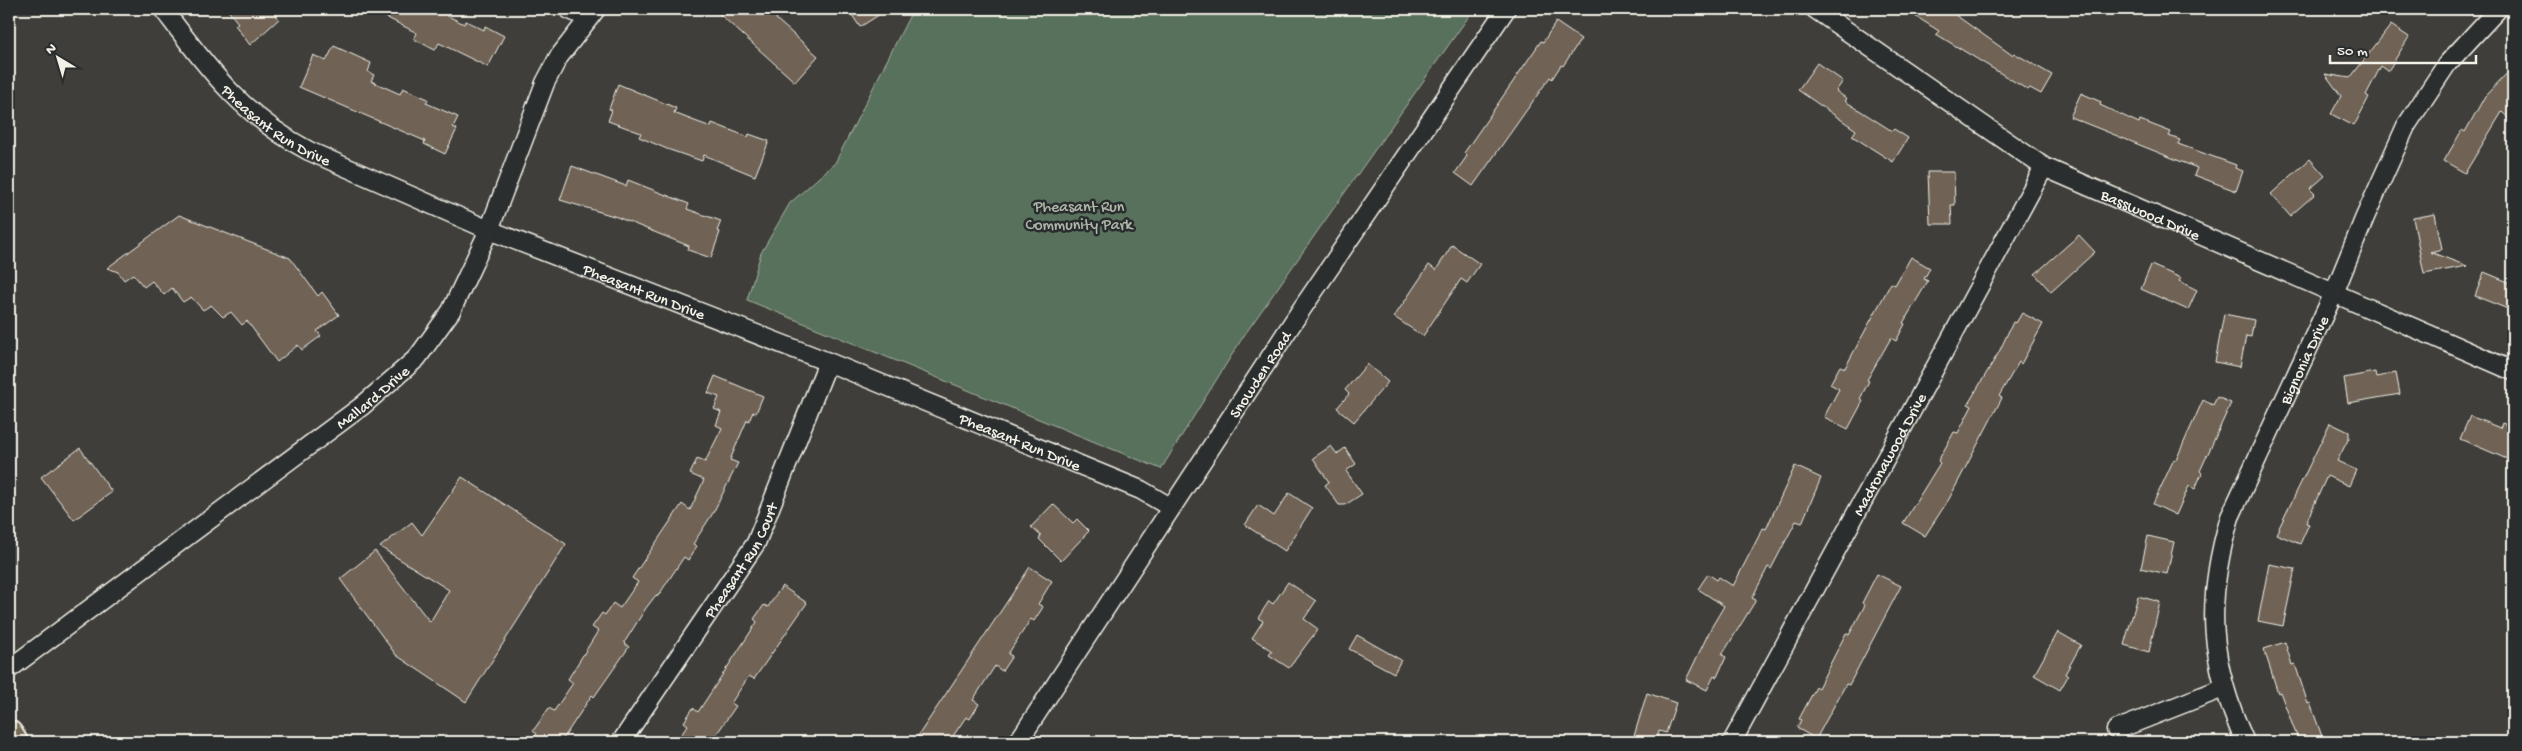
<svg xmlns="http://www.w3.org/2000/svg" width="2522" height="751" font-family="'Gochi Hand',sans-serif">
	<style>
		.green { fill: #59715d; stroke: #a6b1a2 }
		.building { fill: #6f6456; stroke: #f4f1e8 }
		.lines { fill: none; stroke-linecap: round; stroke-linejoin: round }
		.street-casing { stroke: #f4f1e8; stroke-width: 21 }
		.primary-casing { stroke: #f4f1e8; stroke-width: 30 }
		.street { stroke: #2a2d2e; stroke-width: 18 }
		.primary { stroke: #726b52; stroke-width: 26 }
		.labels { text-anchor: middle; stroke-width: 5; stroke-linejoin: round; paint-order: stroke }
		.street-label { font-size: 16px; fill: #f4f1e8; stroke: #2a2d2e }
		.park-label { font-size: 16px; fill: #aeb7a9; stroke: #2a2d2e }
	</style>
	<rect width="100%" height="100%" fill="#3f3e3a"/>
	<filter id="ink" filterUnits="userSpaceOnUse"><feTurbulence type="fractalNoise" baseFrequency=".02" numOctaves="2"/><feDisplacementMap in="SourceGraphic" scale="10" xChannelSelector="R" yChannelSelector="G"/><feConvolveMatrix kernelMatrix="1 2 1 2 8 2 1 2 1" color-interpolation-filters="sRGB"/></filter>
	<g filter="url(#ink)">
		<path class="green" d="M913,9H1474L1243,337L1161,469L747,300L761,253L790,203L835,163Z"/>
		<path class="building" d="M227,9H271L279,19L250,45L235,25L238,23Z
			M370,9H434L464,24L466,21L484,30L485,26L504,36L488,67L439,43L435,50L431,48L414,39L417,33Z
			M714,9H785L776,19L818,56L795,82Z
			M848,9H888L860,27Z
			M1904,9H1947L2012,55L2014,53L2052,75L2041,94L2030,88L2028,90L1936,34L1939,31Z
			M1556,22L1581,39L1563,66L1561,65L1552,79L1550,77L1473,186L1455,173L1467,156L1464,153L1541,41L1543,42Z
			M2391,25L2409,37L2388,71L2381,66L2366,95L2369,97L2354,126L2331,114L2341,96L2325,74L2350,78Z
			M334,46L371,63L368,72L374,75L371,81L400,94L403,88L428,99L426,103L458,117L453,127L457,129L445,154L424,144L425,141L299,87L313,55L326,61Z
			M1817,63L1843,81L1836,91L1847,99L1845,101L1892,131L1894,129L1908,138L1893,162L1852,136L1856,130L1798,90Z
			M2513,67V122L2502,112L2465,173L2444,161L2462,130L2465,132L2485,96Z
			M618,84L676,108L674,113L692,120L711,127L712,123L748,137L749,134L769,141L755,176L704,155L702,161L667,149L639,137L641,133L608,121L612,110L609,109Z
			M2081,93L2101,102L2100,105L2139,123L2140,120L2171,132L2169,136L2180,140L2178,144L2236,165L2235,168L2243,171L2236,191L2194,175L2197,168L2070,117Z
			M2310,159L2325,176L2310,189L2315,194L2290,216L2271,194Z
			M572,166L626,186L628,180L689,204L687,209L721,221L717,231L720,232L711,258L688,250L689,246L617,217L560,200Z
			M1928,172H1954L1955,205H1951L1952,224H1930Z
			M2435,214L2442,249L2430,252L2467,266L2424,274L2413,218Z
			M179,215L290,258L318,296L322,292L339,315L317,331L321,336L302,350L298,345L277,362L247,321L242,325L231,312L223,317L211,305L203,310L191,297L183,302L172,288L164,295L152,281L144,287L133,274L124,280L118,272L107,268Z
			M2079,235L2095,252L2051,292L2035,274Z
			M1452,245L1480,264L1467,283L1461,279L1423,336L1394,317L1429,265L1436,270Z
			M1911,257L1930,268L1924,279L1928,281L1903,323L1905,324L1896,341L1891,338L1867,380L1869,381L1860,399L1863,401L1848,429L1824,417L1839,389L1830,384L1840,366L1845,368L1891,283L1895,285Z
			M2151,265L2181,278L2179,281L2197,290L2188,310L2141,289Z
			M2484,272L2513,284V311L2475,296Z
			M2022,313L2043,324L2021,364L2019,362L1999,396L2002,398L1949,499L1925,536L1903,523L1940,463L1938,461L1954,432L1958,433L1972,406L1968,404L1999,352L2013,322L2016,323Z
			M2224,314L2254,320L2251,337L2246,336L2240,367L2215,362Z
			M1367,364L1388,382L1354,422L1337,408L1349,394L1345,390Z
			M2375,372L2376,377L2396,373L2400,394L2348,403L2344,378Z
			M715,376L763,396L756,413L753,412L749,421L747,420L730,460L738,463L713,513L693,544L697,546L688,560L684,557L658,596L656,595L646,608L624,643L629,647L594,697L592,695L561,742H531L537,734L533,731L549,708L554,711L573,683L568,679L598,631L592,627L602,613L605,615L613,603L620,608L638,582L632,578L682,504L690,510L704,480L690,474L697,459L705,462L722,428L716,425L721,412L714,409L719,397L708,393Z
			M2217,397L2231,403L2200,471L2202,473L2195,489L2189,486L2176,515L2153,504L2174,459L2176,460L2203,400L2213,405Z
			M2470,416L2500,428L2502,423L2513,427V444L2507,459L2460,439Z
			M2330,423L2349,432V438L2337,461L2356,470L2349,486L2327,476L2306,523L2309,524L2300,544L2276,534Z
			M1331,446L1337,454L1345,448L1356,464L1346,471L1362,494L1345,505H1339L1325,485L1329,482L1313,458Z
			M80,448L112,492L74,520L41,477Z
			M1795,466L1821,478L1802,523L1796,521L1771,569L1768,567L1752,598L1756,600L1722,655L1726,657L1717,677L1714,676L1707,690L1686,680L1711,628L1724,606L1698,589L1708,574L1717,580L1719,577L1733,586L1763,528L1766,529Z
			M462,477L566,544L466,702L396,655L340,579L375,551L430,622L449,590L380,547L412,522L422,535Z
			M1289,493L1312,508L1285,551L1245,525L1258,505L1274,516Z
			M1053,504L1073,523L1077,519L1089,531L1061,561L1039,539L1041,536L1031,527Z
			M2148,536L2174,542L2167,574L2141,568Z
			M2269,564L2295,569L2283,626L2258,621Z
			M1030,567L1052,581L1038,604L1043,607L1034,621L1031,619L1008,654L1012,656L1002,671L995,666L973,700L979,704L970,719L966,717L949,742H914Z
			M1877,574L1901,586L1849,685L1846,684L1816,739L1797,728L1801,720L1799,719L1816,687L1818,688L1846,633L1849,635L1865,605L1862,603Z
			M1288,582L1316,601L1304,619L1318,629L1289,668L1269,655L1272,651L1252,638L1263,621L1258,618L1269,601L1273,604Z
			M782,586L807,603L754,679L749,676L731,703L736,706L711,742H676L688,725L684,722L693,708L698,712L757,622L754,619L764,605L768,607Z
			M2138,596L2160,602L2149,652L2124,645Z
			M2058,632L2081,645L2065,674L2068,676L2060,690L2034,675Z
			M1357,635L1401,660L1394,673L1349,649Z
			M2285,642L2292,665L2295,664L2308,704L2310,703L2324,742H2299L2280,692L2278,693L2264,649Z
			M1647,693L1676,703L1666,733L1659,731L1656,742L1634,736Z"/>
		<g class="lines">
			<defs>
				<g id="street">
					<path id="s1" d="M163,9C208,68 241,115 309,151L489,230L828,362L1141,490L1170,507"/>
					<path d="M568,9L588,18"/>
					<path id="s2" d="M1815,9L2044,167L2513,371"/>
					<path id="s3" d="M9,669L362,406L417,358L451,311L489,230L545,83L558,58L596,9"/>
					<path d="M2116,730L2223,688"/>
					<path id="s4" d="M621,742L756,543L828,362"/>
					<path id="s5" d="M1018,742L1301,310L1506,9"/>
					<path id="s6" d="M1732,742L2044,167"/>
					<path id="s7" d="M2245,742C2209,662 2205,601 2230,517L2334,293L2365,217L2406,126L2447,64L2498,9"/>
				</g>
				<path id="primary" d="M9,734L14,742"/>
			</defs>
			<use href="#street" class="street-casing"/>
			<use href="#primary" class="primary-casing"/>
			<use href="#street" class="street"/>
			<use href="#primary" class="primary"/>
		</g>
	</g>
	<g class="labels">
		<g class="street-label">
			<text dy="6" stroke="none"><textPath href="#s1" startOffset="164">Pheasant Run Drive</textPath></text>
			<text dy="6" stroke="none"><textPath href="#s2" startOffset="395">Basswood Drive</textPath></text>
			<text dy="6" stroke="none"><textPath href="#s1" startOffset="569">Pheasant Run Drive</textPath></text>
			<text dy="6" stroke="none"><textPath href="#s7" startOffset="405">Bignonia Drive</textPath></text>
			<text dy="6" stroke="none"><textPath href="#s5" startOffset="440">Snowden Road</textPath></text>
			<text dy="6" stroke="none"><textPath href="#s3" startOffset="454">Mallard Drive</textPath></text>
			<text dy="6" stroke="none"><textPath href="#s1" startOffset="974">Pheasant Run Drive</textPath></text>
			<text dy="6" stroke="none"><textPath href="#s6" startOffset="328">Madronawood Drive</textPath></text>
			<text dy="6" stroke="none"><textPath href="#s4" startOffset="218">Pheasant Run Court</textPath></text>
		</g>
		<g class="park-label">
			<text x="1079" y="211">Pheasant Run<tspan x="1079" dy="18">Community Park</tspan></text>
		</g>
	</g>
	<rect width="2522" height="751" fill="none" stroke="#2a2d2e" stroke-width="30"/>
	<rect x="15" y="15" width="2492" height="721" fill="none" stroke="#f4f1e8" stroke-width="2" filter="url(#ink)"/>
	<g transform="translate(58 58) rotate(322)" stroke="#2a2d2e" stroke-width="4" paint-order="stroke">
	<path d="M0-4L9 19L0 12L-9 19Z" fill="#f4f1e8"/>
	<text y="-8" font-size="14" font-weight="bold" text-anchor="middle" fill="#f4f1e8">N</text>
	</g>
	<path d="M2330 55v8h146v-8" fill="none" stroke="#f4f1e8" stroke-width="2.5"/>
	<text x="2337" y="55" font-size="15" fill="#f4f1e8" stroke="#2a2d2e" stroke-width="4" paint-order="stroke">50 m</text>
</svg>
